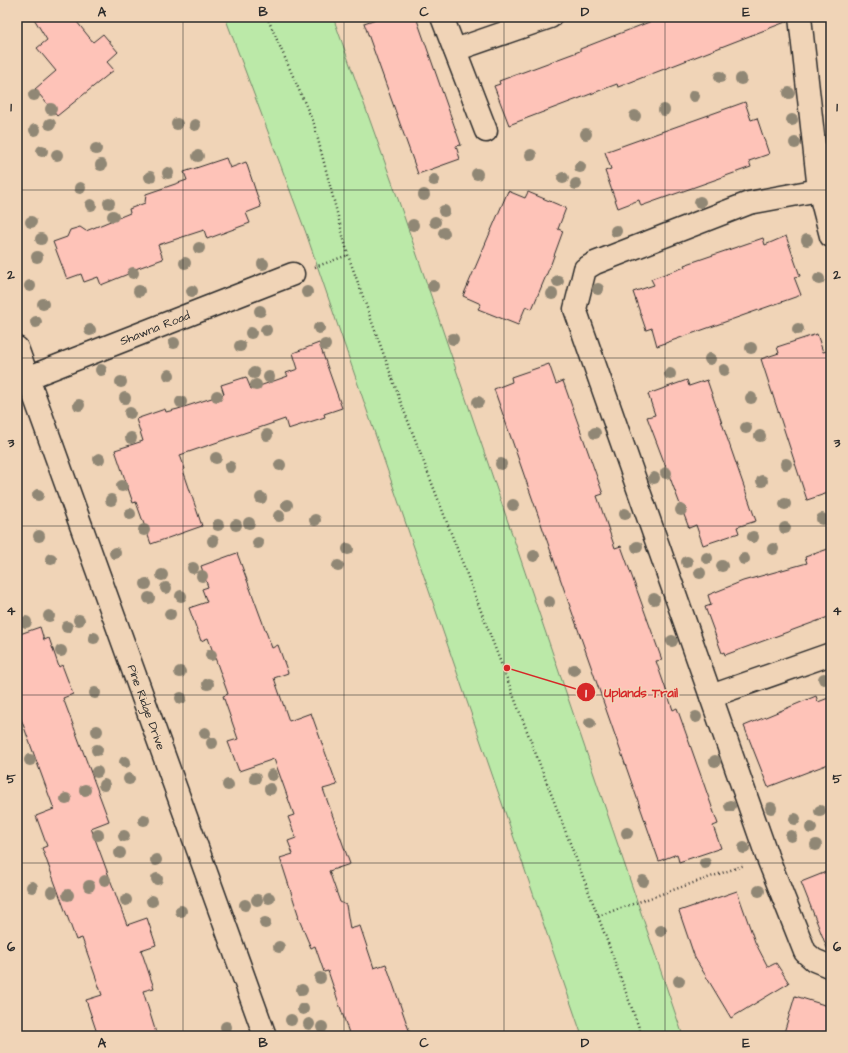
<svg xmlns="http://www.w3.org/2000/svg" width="848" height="1053" font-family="'Architects Daughter',sans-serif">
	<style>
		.green { fill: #bbe9a8; stroke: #738a6a }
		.building { fill: #fec3b8; stroke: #2b2b2b }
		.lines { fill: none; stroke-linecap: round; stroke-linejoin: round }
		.minor-casing { stroke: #2b2b2b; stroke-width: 25 }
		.path { stroke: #2b2b2b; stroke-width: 2.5; stroke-dasharray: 1 3; stroke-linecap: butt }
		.minor { stroke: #f0d4b7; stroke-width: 22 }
		.tree { fill: #908774 }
		.grid { fill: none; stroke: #2b2b2b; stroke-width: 1; stroke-opacity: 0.55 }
		.labels { text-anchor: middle; stroke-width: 3; stroke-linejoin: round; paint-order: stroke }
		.street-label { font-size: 12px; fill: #2b2b2b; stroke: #f0d4b7 }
		.leader { fill: none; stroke: #d62828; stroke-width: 1.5 }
		.callout-dot { fill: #d62828; stroke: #f0d4b7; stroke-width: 1.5 }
		.mark-label { font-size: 12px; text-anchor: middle; font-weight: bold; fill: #fff }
		.callout-label { font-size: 13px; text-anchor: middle; font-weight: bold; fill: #d62828; stroke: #f0d4b7; stroke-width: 3; stroke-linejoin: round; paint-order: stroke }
		.neatline { fill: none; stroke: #2b2b2b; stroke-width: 1.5 }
		.grid-label { font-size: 13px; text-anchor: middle; font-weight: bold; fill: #2b2b2b }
	</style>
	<rect width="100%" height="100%" fill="#f0d4b7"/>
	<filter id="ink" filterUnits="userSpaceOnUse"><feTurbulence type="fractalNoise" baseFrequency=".025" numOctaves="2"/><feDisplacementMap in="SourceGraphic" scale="8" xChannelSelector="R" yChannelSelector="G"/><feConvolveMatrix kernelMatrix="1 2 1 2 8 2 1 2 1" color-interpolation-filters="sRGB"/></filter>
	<g filter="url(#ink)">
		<path class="green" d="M225,17H333L398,199L683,1036H582L306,233Z"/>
		<path class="building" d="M33,17H73L93,42L103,34L118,52L107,62L114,70L57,116L35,89L56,71L37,48L47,40Z
			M382,17H416L461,145L456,146L460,159L418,174L364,23Z
			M662,17H788V21L618,87L617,84L509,125L494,86L500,84L499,81L580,51V49Z
			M745,102L751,120L757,118L769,154L749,161L751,167L641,206L639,200L618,208L605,171L611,169L605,152Z
			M226,158L230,168L246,162L261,207L246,213L250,223L207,239L204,230L158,245L163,259L127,272L128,274L101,285L98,277L84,282L81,274L67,279L53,242L67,237L70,230L80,227L86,231L130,213L129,209L145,203L146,194L187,180L184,172Z
			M508,191L525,198L528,192L566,208L558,229L563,231L551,264L532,309L526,306L518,325L478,309L481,304L463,296Z
			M786,236L800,276L794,277L801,295L657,346L652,328L646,330L633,292L654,285L651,279L685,267L684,265L763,238L765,245Z
			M817,334L823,352L831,350V492L807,500L761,359L779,353L777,347Z
			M319,343L342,408L324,414L325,417L288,429L285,419L180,455L185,469L183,470L202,526L151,544L136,502L133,503L115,450L143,441L136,419L165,409L166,412L178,409L224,394L221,385L246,377L251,389L288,376L286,373L298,369L293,353Z
			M549,364L556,384L563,381L603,494L597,496L615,548L621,546L662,660L656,661L673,710L677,708L718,824L713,826L721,848L679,862L677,854L659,861L494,389L512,382L511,377Z
			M687,380L689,386L707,380L756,521L737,527L739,533L703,545L696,525L689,528L647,417L655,415L648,394Z
			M831,548V616L725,655L724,652L722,653L705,607L711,605L708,595L743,581L807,563L805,557Z
			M237,553L272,648L278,645L288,673L274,678L289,721L311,713L337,785L323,789L350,864L329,871L340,902L346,905L350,929L360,926L374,968L386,964L411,1036H350L328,971L324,972L315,946L311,948L298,917H299L280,858L293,854L288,841L296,838L288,817L294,815L274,759L239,771L228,742L238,739L223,696L228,694L208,638L201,641L189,608L207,602L202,589L208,587L201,566Z
			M40,627L44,640L49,638L59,667L62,665L73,694L63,698L109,821L91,828L127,925L147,918L156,945L141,950L154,988L143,991L157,1036H98L86,1000L102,995L82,938L76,940L42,848L47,846L36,816L54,809L17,708V635Z
			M816,696L818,702L831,697V763L768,787L744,726Z
			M831,870V953H829L801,882Z
			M737,891L755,942L768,967L776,963L789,983L731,1018L695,958L679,911Z
			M795,996L831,1007V1036H783Z"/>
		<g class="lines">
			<defs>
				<g id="minor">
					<path d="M442,17L486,131"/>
					<path d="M800,17L819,190L831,236"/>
					<path d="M455,50L550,17"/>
					<path d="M819,190L749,203L595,263L585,269L575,309L767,856L805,952L814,960L831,967"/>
					<path id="s1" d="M17,348L265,1036"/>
					<path id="s2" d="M17,382L293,274"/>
					<path d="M711,696L831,654"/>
				</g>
			</defs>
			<use href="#minor" class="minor-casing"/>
			<path class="path" d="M267,17L314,124L348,255L400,400L598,916L642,1036
				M315,267L348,255
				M598,916L745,865"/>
			<use href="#minor" class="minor"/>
		</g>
		<g class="tree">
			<circle cx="720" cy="77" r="6"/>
			<circle cx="741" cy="79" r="6"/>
			<circle cx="789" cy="93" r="6"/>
			<circle cx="34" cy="95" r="6"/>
			<circle cx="694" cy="96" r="6"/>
			<circle cx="51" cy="109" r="6"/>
			<circle cx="664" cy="110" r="6"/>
			<circle cx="635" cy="116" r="6"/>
			<circle cx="792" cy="120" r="6"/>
			<circle cx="50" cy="124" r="6"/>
			<circle cx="177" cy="124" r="6"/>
			<circle cx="195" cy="125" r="6"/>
			<circle cx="35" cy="130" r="6"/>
			<circle cx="586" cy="134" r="6"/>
			<circle cx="795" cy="143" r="6"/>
			<circle cx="96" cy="149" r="6"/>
			<circle cx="42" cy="151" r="6"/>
			<circle cx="57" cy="155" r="6"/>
			<circle cx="531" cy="155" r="6"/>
			<circle cx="198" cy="156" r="6"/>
			<circle cx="101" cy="165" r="6"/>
			<circle cx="580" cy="167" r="6"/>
			<circle cx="168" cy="173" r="6"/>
			<circle cx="477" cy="174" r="6"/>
			<circle cx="150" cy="177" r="6"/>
			<circle cx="563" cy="178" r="6"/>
			<circle cx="434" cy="180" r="6"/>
			<circle cx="576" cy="184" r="6"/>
			<circle cx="80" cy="188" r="6"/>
			<circle cx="424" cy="195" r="6"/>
			<circle cx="700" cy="202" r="6"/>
			<circle cx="109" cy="203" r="6"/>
			<circle cx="91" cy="205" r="6"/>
			<circle cx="444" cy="211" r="6"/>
			<circle cx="113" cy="216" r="6"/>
			<circle cx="31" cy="222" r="6"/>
			<circle cx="435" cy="222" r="6"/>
			<circle cx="413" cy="225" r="6"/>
			<circle cx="616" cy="231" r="6"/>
			<circle cx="444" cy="233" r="6"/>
			<circle cx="41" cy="239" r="6"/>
			<circle cx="807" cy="240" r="6"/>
			<circle cx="199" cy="248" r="6"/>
			<circle cx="37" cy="257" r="6"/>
			<circle cx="185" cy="263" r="6"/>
			<circle cx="263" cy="264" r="6"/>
			<circle cx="133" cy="273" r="6"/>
			<circle cx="819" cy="279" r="6"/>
			<circle cx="558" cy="281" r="6"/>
			<circle cx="30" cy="286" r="6"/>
			<circle cx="433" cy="286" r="6"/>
			<circle cx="598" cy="289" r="6"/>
			<circle cx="139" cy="291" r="6"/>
			<circle cx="192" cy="291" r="6"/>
			<circle cx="307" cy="292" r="6"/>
			<circle cx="552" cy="294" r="6"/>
			<circle cx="43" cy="304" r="6"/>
			<circle cx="260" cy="311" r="6"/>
			<circle cx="36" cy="322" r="6"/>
			<circle cx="319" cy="328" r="6"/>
			<circle cx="798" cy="329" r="6"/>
			<circle cx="90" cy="330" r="6"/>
			<circle cx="266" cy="330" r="6"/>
			<circle cx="251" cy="333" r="6"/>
			<circle cx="453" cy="339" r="6"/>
			<circle cx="174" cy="343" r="6"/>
			<circle cx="325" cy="345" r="6"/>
			<circle cx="240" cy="346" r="6"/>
			<circle cx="751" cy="348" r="6"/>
			<circle cx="710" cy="359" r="6"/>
			<circle cx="101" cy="370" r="6"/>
			<circle cx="724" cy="370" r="6"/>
			<circle cx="254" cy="373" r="6"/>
			<circle cx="670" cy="374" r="6"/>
			<circle cx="169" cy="375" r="6"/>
			<circle cx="269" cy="377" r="6"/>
			<circle cx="121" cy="382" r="6"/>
			<circle cx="256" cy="385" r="6"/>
			<circle cx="217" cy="396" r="6"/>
			<circle cx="125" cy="398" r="6"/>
			<circle cx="751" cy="398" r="6"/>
			<circle cx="181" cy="402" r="6"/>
			<circle cx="478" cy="402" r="6"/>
			<circle cx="79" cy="405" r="6"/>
			<circle cx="130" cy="413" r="6"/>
			<circle cx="746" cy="428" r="6"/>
			<circle cx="595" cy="433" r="6"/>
			<circle cx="267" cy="435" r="6"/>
			<circle cx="760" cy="436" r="6"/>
			<circle cx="131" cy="438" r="6"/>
			<circle cx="216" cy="458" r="6"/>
			<circle cx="99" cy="459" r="6"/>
			<circle cx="501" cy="464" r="6"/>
			<circle cx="786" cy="464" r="6"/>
			<circle cx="280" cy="465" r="6"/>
			<circle cx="230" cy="467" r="6"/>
			<circle cx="666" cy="473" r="6"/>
			<circle cx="654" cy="478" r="6"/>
			<circle cx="762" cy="481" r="6"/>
			<circle cx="122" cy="486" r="6"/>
			<circle cx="38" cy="495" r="6"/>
			<circle cx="261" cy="498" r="6"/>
			<circle cx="111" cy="500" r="6"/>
			<circle cx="785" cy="504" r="6"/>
			<circle cx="287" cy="505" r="6"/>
			<circle cx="513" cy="505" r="6"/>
			<circle cx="681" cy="510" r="6"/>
			<circle cx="130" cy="514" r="6"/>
			<circle cx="625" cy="514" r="6"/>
			<circle cx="279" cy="516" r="6"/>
			<circle cx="822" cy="519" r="6"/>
			<circle cx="315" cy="520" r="6"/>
			<circle cx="249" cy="523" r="6"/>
			<circle cx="218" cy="525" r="6"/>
			<circle cx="236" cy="525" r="6"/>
			<circle cx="785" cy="528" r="6"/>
			<circle cx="144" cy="530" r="6"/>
			<circle cx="39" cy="536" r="6"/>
			<circle cx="753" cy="537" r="6"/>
			<circle cx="213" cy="541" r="6"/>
			<circle cx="258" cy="543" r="6"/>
			<circle cx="637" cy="547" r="6"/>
			<circle cx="348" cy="549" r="6"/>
			<circle cx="773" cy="549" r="6"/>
			<circle cx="115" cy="553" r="6"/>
			<circle cx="534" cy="556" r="6"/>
			<circle cx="707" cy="558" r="6"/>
			<circle cx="51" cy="559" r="6"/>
			<circle cx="744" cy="559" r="6"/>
			<circle cx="687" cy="562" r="6"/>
			<circle cx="338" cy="566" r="6"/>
			<circle cx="722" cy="566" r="6"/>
			<circle cx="193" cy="568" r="6"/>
			<circle cx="700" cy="573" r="6"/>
			<circle cx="162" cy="575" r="6"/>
			<circle cx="202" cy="576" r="6"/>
			<circle cx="146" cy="584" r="6"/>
			<circle cx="166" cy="588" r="6"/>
			<circle cx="181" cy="596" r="6"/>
			<circle cx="149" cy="598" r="6"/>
			<circle cx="654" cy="599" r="6"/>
			<circle cx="549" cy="602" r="6"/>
			<circle cx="170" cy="614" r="6"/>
			<circle cx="49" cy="616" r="6"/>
			<circle cx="79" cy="620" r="6"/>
			<circle cx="26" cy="622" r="6"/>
			<circle cx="67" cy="627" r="6"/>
			<circle cx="94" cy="638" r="6"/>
			<circle cx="672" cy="641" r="6"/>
			<circle cx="61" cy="651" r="6"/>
			<circle cx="211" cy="655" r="6"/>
			<circle cx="574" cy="670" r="6"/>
			<circle cx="180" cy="672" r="6"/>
			<circle cx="824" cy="679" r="6"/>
			<circle cx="208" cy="684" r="6"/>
			<circle cx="95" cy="693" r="6"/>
			<circle cx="181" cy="698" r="6"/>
			<circle cx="696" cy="717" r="6"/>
			<circle cx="590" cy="723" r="6"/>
			<circle cx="97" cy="731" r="6"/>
			<circle cx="205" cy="733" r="6"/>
			<circle cx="212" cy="743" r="6"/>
			<circle cx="97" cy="750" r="6"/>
			<circle cx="30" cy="760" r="6"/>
			<circle cx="715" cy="761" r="6"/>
			<circle cx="125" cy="762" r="6"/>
			<circle cx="97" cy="772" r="6"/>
			<circle cx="272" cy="775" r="6"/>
			<circle cx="255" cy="778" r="6"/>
			<circle cx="129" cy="779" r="6"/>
			<circle cx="104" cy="785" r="6"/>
			<circle cx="228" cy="785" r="6"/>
			<circle cx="270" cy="789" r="6"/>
			<circle cx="85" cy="790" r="6"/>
			<circle cx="66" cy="799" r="6"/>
			<circle cx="730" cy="806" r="6"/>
			<circle cx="771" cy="808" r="6"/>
			<circle cx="820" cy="811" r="6"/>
			<circle cx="795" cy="819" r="6"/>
			<circle cx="144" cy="820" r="6"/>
			<circle cx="811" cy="828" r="6"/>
			<circle cx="627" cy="833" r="6"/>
			<circle cx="98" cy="835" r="6"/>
			<circle cx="124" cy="836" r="6"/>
			<circle cx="791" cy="836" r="6"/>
			<circle cx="816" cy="845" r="6"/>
			<circle cx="744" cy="848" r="6"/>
			<circle cx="120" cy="853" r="6"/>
			<circle cx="156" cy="860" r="6"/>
			<circle cx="705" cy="863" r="6"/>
			<circle cx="157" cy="879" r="6"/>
			<circle cx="105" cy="880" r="6"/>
			<circle cx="643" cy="881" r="6"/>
			<circle cx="89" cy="886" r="6"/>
			<circle cx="32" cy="887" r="6"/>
			<circle cx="759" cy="891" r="6"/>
			<circle cx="52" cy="892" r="6"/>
			<circle cx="68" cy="895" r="6"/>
			<circle cx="269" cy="898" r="6"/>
			<circle cx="126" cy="900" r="6"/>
			<circle cx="257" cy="900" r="6"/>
			<circle cx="152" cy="901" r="6"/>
			<circle cx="245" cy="905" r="6"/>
			<circle cx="181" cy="911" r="6"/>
			<circle cx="265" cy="923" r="6"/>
			<circle cx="661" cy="931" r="6"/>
			<circle cx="279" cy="947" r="6"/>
			<circle cx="320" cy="978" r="6"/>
			<circle cx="679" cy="981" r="6"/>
			<circle cx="302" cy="990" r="6"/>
			<circle cx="303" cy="1009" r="6"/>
			<circle cx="291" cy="1020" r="6"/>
			<circle cx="309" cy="1024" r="6"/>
			<circle cx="226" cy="1027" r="6"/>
			<circle cx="322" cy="1027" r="6"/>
		</g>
	</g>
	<path class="grid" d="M183,17V1036M344,17V1036M504,17V1036M665,17V1036M17,190H831M17,358H831M17,526H831M17,695H831M17,863H831"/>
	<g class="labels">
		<g class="street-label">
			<text dy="4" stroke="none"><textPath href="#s2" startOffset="148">Shawna Road</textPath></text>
			<text dy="4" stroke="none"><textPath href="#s1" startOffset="382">Pine Ridge Drive</textPath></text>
		</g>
	</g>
	<path class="leader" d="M507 668L586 692"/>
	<g class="callout-dot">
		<circle cx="507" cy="668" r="4"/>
		<circle cx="586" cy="692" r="10"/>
	</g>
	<g class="mark-label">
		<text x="586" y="697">1</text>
	</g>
	<g class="callout-label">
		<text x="641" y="697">Uplands Trail</text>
	</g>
	<rect width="848" height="1053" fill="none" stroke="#f0d4b7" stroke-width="44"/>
	<rect x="22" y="22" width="804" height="1009" class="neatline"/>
	<g class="grid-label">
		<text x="102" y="16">A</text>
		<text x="263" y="16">B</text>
		<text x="424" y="16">C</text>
		<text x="585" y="16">D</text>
		<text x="746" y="16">E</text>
		<text x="11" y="111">1</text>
		<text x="837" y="111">1</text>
		<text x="11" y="279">2</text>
		<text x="837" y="279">2</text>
		<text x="11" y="447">3</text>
		<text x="837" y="447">3</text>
		<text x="11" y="615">4</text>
		<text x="837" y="615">4</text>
		<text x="11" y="783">5</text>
		<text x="837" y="783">5</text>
		<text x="11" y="951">6</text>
		<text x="837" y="951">6</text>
		<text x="102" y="1047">A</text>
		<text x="263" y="1047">B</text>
		<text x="424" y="1047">C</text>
		<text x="585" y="1047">D</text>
		<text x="746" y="1047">E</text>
	</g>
</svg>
